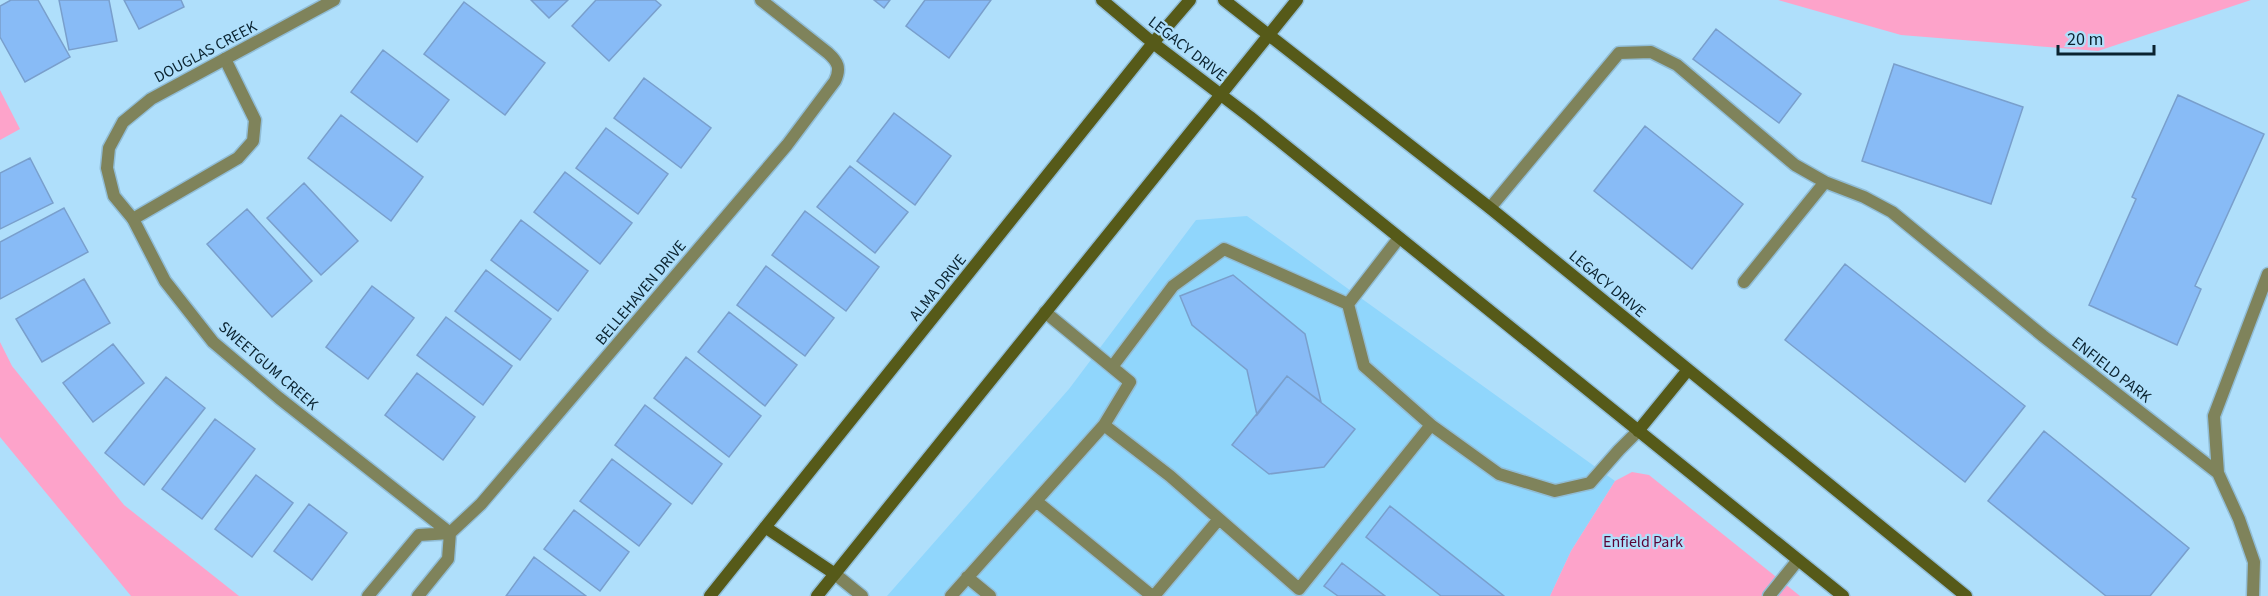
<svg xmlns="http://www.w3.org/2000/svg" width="2268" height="596" font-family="'Source Sans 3',sans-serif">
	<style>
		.built { fill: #90d6fc }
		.green { fill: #fda3ca }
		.building { fill: #88bbf6; stroke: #799fcc; stroke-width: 1.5 }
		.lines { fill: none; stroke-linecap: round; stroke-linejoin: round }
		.lane-casing { stroke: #91bdd6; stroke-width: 15 }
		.street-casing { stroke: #91bdd6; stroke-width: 15 }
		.secondary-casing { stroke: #91bdd6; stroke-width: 15 }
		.lane { stroke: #7f835b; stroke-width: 12 }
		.street { stroke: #7f835b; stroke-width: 12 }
		.secondary { stroke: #565a19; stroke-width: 12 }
		.labels { text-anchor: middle; stroke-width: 4.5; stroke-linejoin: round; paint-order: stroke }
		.street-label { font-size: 16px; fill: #0a2330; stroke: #afdffb }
		.park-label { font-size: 16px; fill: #5a0235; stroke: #afdffb }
	</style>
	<rect width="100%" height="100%" fill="#afdffb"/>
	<path class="built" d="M1247,216L1615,481L1571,551L1550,596H887L1069,389L1196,220Z"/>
	<path class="green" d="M1778,0H2251L2098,51L1901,35Z
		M0,90L20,129L0,140Z
		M0,342L12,366L124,505L239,596H131L0,437Z
		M1632,472L1649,475L1800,596H1550L1571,551L1615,481Z"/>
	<path class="building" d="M11,0H38L70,57L25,82L0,37V6Z
		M59,0H109L117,41L69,50Z
		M124,0H181L184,7L139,29Z
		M531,0H568L549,18Z
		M596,0H655L661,5L609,61L572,26Z
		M874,0H890L884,8Z
		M925,0H991L949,58L906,26Z
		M464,2L545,63L505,115L424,54Z
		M1716,29L1801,94L1779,123L1693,59Z
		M383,50L449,100L417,142L351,92Z
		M1894,64L2023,107L1991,204L1862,161Z
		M644,78L711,128L681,168L614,118Z
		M2178,95L2264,134L2195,286L2201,289L2177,345L2089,305L2136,199L2132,197Z
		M894,113L951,156L915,205L857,161Z
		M341,115L423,177L391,221L308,158Z
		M1645,126L1743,204L1692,269L1594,191Z
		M606,128L668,174L638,214L576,168Z
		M30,158L53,203L0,229V173Z
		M850,166L908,212L875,253L817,207Z
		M565,172L632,223L600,264L534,212Z
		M304,183L358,241L321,275L267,218Z
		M64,208L88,252L0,299V242Z
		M247,209L312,281L272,317L207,244Z
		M805,211L879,267L846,311L772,255Z
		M521,220L588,271L558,311L491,260Z
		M1845,264L2025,406L1965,482L1785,340Z
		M766,266L834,318L805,356L737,305Z
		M486,270L551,319L520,360L455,311Z
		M1233,275L1305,334L1321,402L1287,376L1257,415L1247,370L1192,325L1180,296Z
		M84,279L110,323L42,362L16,319Z
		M372,286L414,318L368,379L326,347Z
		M729,312L797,365L765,406L698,352Z
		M446,317L512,366L483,405L417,355Z
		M113,344L144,383L93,422L63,383Z
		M686,357L761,416L729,457L654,398Z
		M417,373L475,417L443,460L385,415Z
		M1287,376L1355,429L1324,467L1269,474L1232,445Z
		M166,377L205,408L144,485L105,453Z
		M645,405L722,464L692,504L615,445Z
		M215,419L255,449L202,519L162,489Z
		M2044,431L2189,548L2150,596H2106L1988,501Z
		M612,459L671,504L639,546L580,501Z
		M256,475L293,503L252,557L215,529Z
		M309,504L347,533L312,580L274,551Z
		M1390,506L1504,596H1441L1366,537Z
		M574,510L629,552L600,591L544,549Z
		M534,557L586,596H506Z
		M1342,563L1385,596H1338L1324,586Z"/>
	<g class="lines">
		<defs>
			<path id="lane" d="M1490,208L1619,53L1651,52L1677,65L1795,165L1825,182L1864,197L1892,212L2043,336L2218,473L2239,519L2254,562L2253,596
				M133,219L238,158L253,141L255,120L225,59
				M1744,282L1825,182
				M1045,312L1130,382L1104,425L1170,476L1299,589L1431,425L1364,366L1348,304L1399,238
				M1112,367L1173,286L1224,249L1348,304
				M1431,425L1499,474L1555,491L1590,483L1619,450L1638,431
				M2218,473L2214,416L2268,274
				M1036,501L1152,596
				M835,574L862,596
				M967,577L990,596
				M951,596L1104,425
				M1154,596L1219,519
				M1769,596L1798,560"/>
			<path id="street" d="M334,0L151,99L123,122L109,148L107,168L114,196L133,219L165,281L213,342L279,398L450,533
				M368,596L419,535L450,533L481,504L787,145L835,81C841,68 838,62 828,53L761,0
				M418,596L448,559L450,533"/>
			<path id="secondary" d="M1102,0L1153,43L1250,117L1843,596
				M1224,0L1490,208L1966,596
				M1638,431L1687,371
				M765,527L835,574
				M710,596L1153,43L1190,0
				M817,596L1297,0"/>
		</defs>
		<use href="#lane" class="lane-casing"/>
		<use href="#street" class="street-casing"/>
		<use href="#secondary" class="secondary-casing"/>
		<use href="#lane" class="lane"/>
		<use href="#street" class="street"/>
		<use href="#secondary" class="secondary"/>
	</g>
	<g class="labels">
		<g class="street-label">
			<text transform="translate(1188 48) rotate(38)" y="6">LEGACY DRIVE</text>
			<text transform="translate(205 51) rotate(-28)" y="6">DOUGLAS CREEK</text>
			<text transform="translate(1608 283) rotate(40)" y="6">LEGACY DRIVE</text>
			<text transform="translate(937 287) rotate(-51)" y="6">ALMA DRIVE</text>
			<text transform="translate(640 292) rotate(-50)" y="6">BELLEHAVEN DRIVE</text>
			<text transform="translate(269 365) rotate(41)" y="6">SWEETGUM CREEK</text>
			<text transform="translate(2112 369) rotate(38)" y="6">ENFIELD PARK</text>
		</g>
		<g class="park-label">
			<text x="1643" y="547">Enfield Park</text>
		</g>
	</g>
	<path d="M2058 45v9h96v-9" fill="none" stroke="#0a2330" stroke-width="3"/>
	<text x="2067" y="45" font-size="18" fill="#0a2330" stroke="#afdffb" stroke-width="4.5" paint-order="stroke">20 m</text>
</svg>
